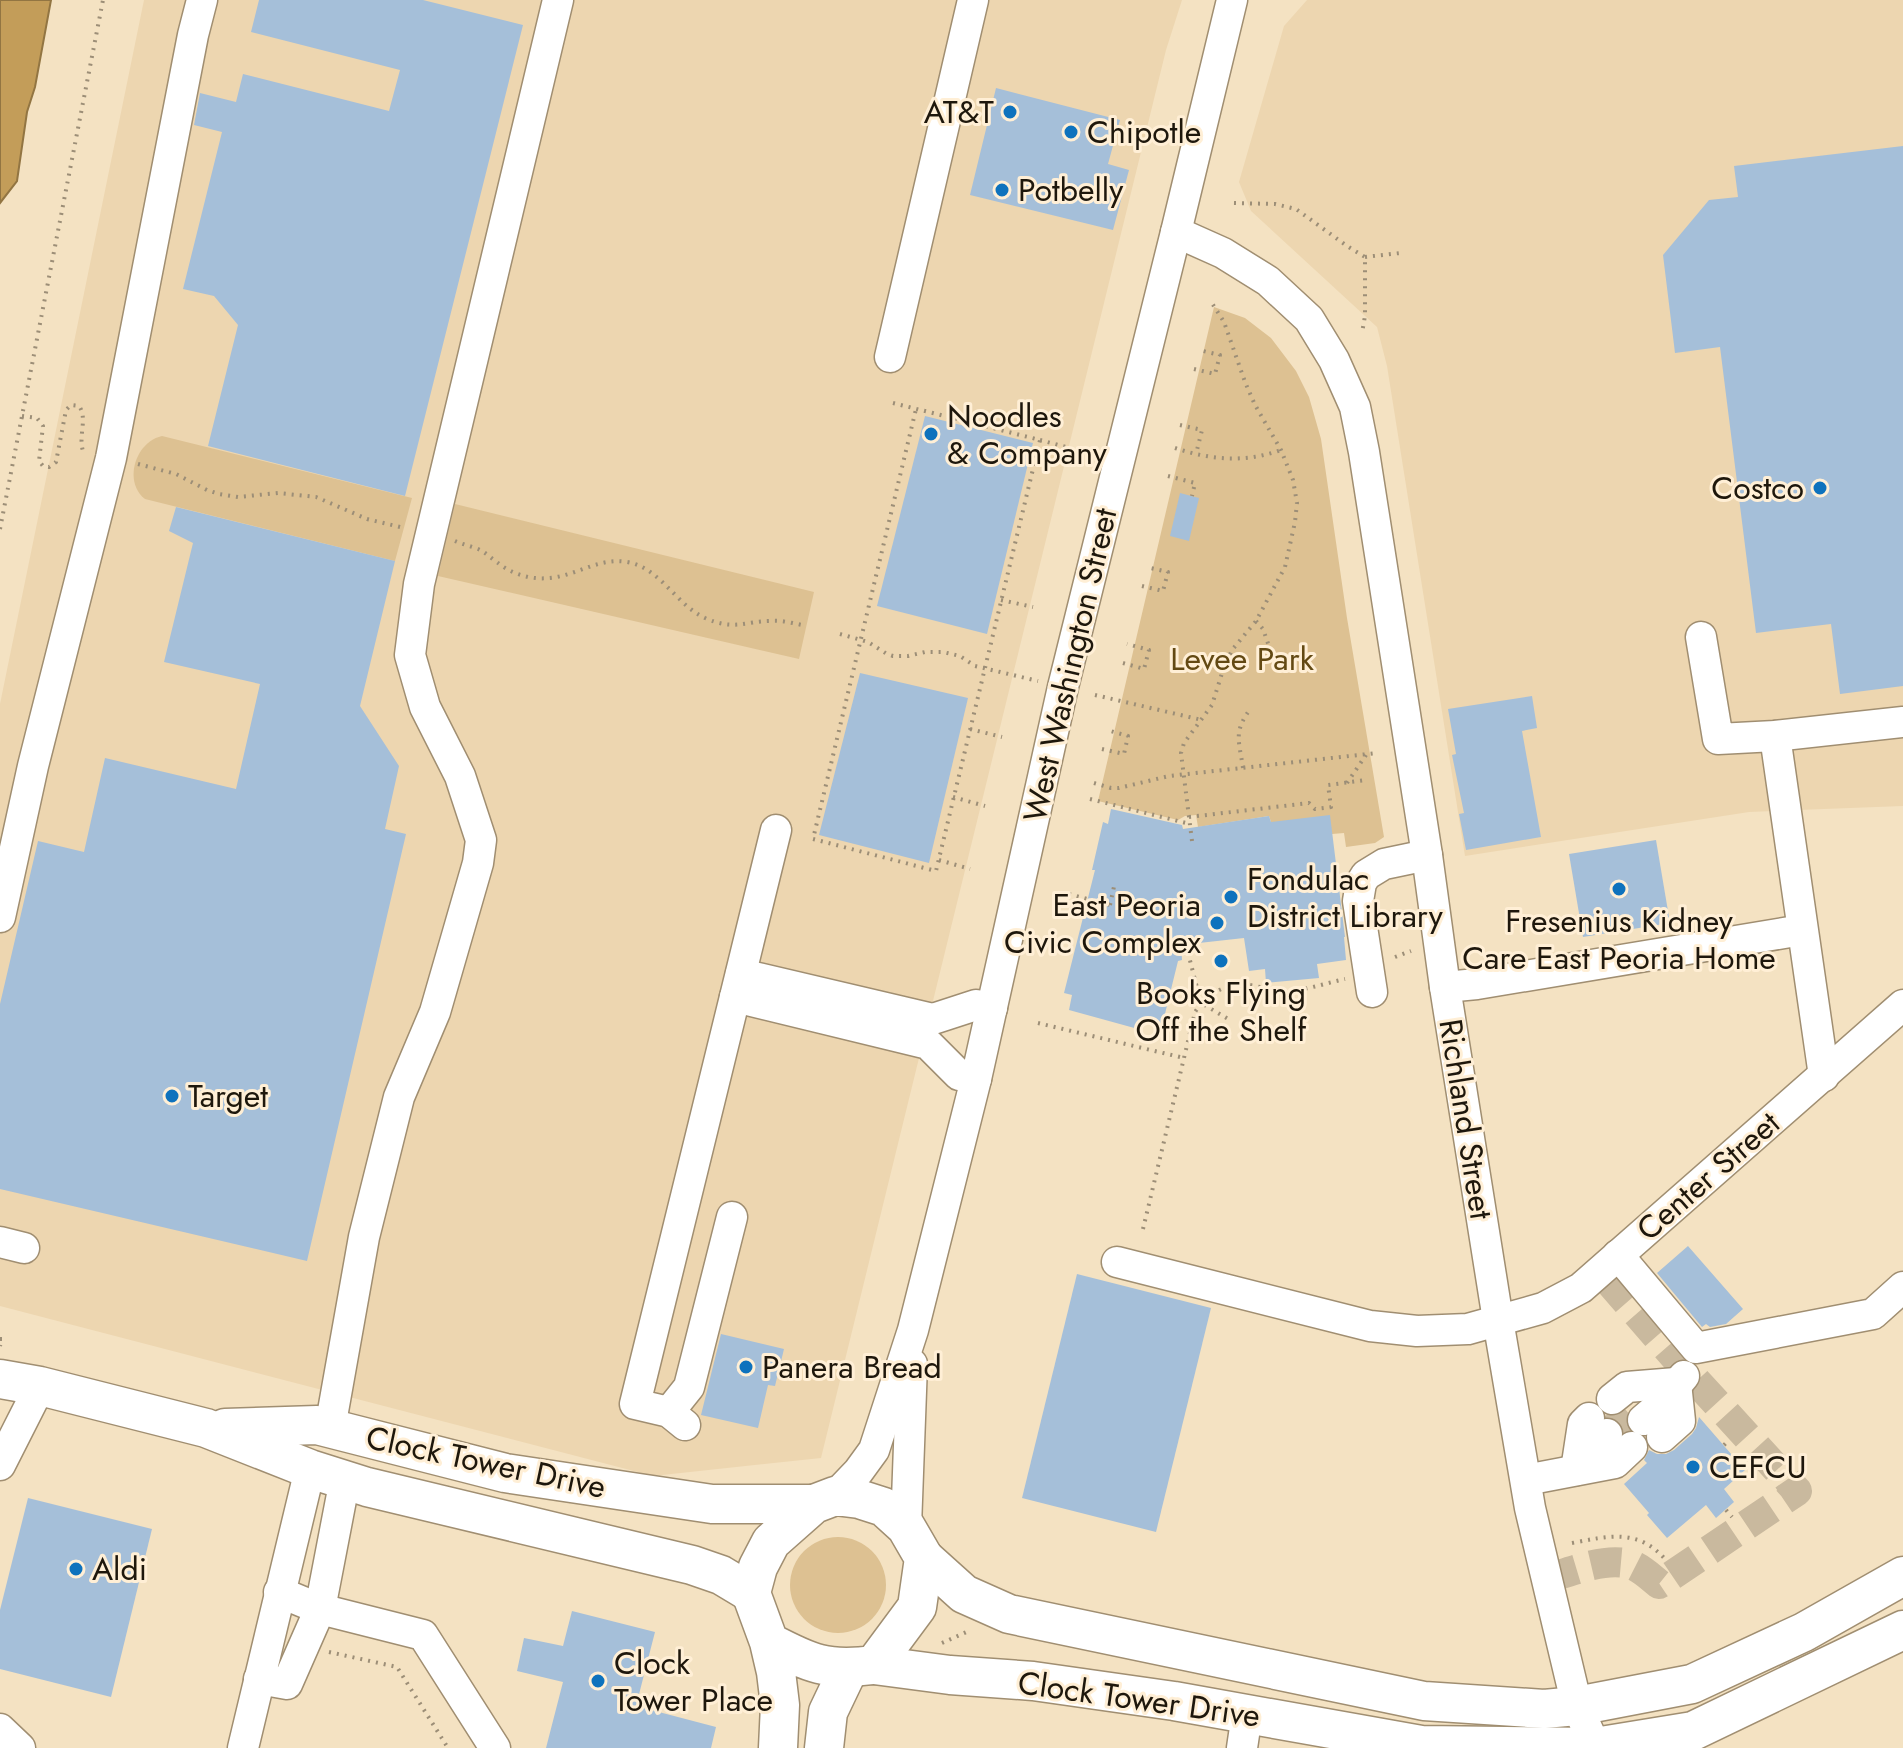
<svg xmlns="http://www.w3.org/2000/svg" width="1903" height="1748" font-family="Jost,sans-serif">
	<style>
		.built { fill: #edd6b0 }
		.green { fill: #ddc192 }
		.water { fill: #c39d59; stroke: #927542; stroke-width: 2 }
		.building { fill: #a5bfd9 }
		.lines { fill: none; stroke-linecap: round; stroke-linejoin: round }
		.minor-tunnel { stroke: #c9b99e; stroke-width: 30; stroke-dasharray: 30 15; stroke-linecap: butt }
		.minor-casing { stroke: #a08e71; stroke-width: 33 }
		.major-casing { stroke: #a08e71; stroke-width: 41 }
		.path { stroke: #9c8e77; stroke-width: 4; stroke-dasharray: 2 6; stroke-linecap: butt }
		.minor { stroke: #fff; stroke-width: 30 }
		.major { stroke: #fff; stroke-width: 38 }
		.poi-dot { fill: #0e72bd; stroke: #ffefd6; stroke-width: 3 }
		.labels { text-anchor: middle; stroke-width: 6; stroke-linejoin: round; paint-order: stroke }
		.poi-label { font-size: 32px; fill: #1e170c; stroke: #ffefd6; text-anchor: start }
		.park-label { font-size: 32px; fill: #634913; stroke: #ffefd6 }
		.street-label { font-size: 32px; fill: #1e170c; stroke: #ffefd6 }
	</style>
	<rect width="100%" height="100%" fill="#f4e2c2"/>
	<!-- built -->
	<g class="built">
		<path d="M144 0H1182L1166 50 821 1458 653 1476 0 1306V704Z"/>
		<path d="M1307 0H1903V806L1749 812 1465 856 1387 366 1377 327 1251 211 1239 182 1284 26Z"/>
	</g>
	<!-- green -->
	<g class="green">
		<path d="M1214 307 1245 318 1271 338 1296 371 1309 397 1321 439 1347 618 1384 837 1375 843 1346 847 1344 833 1332 834 1271 822 1269 816 1198 827 1196 815 1185 816 1178 820 1098 801Z"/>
		<path d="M162 436 412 498 395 561 145 499C123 482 135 442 162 436Z"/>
		<path d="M455 504 814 592 799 659 438 576Z"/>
		<circle cx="838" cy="1585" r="48"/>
	</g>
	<!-- water -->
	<path class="water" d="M0 0H51L35 87 27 112 17 181 0 203Z"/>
	<!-- building -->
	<g class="building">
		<path d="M259 0H423L523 25 405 496 208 446 238 325 214 296 183 289 222 132 194 125 200 93 236 102 243 74 389 111 400 70 251 32Z"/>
		<path d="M996 88 1120 120 1108 164 1129 170 1113 230 970 195Z"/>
		<path d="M1903 146V686L1840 694 1831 624 1756 633 1720 347 1675 353 1663 255 1709 200 1738 197 1734 166Z"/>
		<path d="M925 416 1033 443 987 634 877 606Z"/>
		<path d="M1180 493 1199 498 1189 541 1170 536Z"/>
		<path d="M176 507 395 561 360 706 399 766 385 829 406 834 307 1261 0 1189V1004L38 841 84 852 105 758 236 789 260 684 164 662 193 543 169 531Z"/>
		<path d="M860 673 968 698 929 863 819 835Z"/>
		<path d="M1532 696 1537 728 1522 731 1541 837 1466 850 1459 814 1464 813 1452 755 1456 754 1448 709Z"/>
		<path d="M1111 809 1182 825 1183 829 1269 816 1271 822 1330 815 1345 937H1344L1346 960 1317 964 1319 978 1266 983 1265 969 1249 971 1244 938 1181 945 1182 960 1178 961 1162 1026 1140 1020 1138 1029 1069 1010 1072 995 1064 993 1095 870H1092L1103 822 1108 824Z"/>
		<path d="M1656 840 1670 923 1583 937 1569 854Z"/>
		<path d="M1688 1246 1743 1309 1726 1324 1710 1327 1706 1324 1702 1327 1657 1273Z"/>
		<path d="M1077 1274 1211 1308 1156 1532 1022 1498Z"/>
		<path d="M721 1334 784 1349 775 1386 768 1385 758 1428 701 1415Z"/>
		<path d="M1699 1417 1745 1470 1724 1489 1734 1502 1716 1518 1706 1505 1667 1538 1647 1515 1649 1513 1624 1484 1647 1463 1644 1460 1649 1450 1657 1454H1666L1674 1450 1692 1434 1696 1428Z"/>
		<path d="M28 1498 152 1529 111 1697 0 1669V1610Z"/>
		<path d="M572 1611 655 1632 636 1706 716 1727 711 1748H546L563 1682 517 1671 524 1638 563 1646Z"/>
	</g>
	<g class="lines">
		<!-- minor-tunnel -->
		<g class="minor-tunnel">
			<path d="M1607 1434 1630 1415"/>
			<path d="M1548 1578C1571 1572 1600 1559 1625 1563 1638 1565 1649 1576 1659 1584L1797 1491 1688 1372 1600 1271"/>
		</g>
		<!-- minor casing -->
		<g class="minor-casing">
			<g id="minor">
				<path d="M1176 232 1223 253 1268 281 1309 319 1334 360 1355 407 1364 452 1427 855 1445 987 1498 1320 1530 1508 1577 1706 1596 1748"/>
				<path d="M890 357 973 0"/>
				<path d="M1701 637 1718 739 1775 736 1903 722"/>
				<path d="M1775 736 1824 1076"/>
				<path d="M0 917 33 766 111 458 193 35 202 0"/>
				<path d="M741 974 933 1019 976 1005 992 1008"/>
				<path d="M1445 987 1477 984 1802 930"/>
				<path d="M1372 992 1358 901 1361 883 1366 875 1384 864 1427 855"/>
				<path d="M735 997 928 1044 959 1075 976 1079"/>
				<path d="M0 1242 24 1248"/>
				<path d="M1618 1255 1696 1348 1873 1314 1903 1287"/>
				<path d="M1117 1262 1370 1326 1417 1331 1468 1329 1543 1308 1581 1288 1903 1005"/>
				<path d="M1612 1399 1627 1387 1676 1383"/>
				<path d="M669 1412 689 1387 732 1217"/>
				<path d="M1643 1420 1657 1408 1684 1376"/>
				<path d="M685 1425 669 1412 635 1404 776 830"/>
				<path d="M330 1428 364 1237 399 1097 435 1012 478 863 481 840 460 776 425 707 410 655 419 584 558 0"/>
				<path d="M1662 1437 1680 1421 1676 1383"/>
				<path d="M0 1465 40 1386"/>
				<path d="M1576 1470 1583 1424 1589 1418"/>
				<path d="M1576 1470 1607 1434"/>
				<path d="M1526 1480 1615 1463 1632 1447"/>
				<path d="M835 1496 858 1472 874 1450 913 1330 976 1079 1063 687 1176 232 1232 0"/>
				<path d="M906 1527 912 1364"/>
				<path d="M279 1592 320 1609 423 1635 495 1748"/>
				<path d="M259 1679 287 1684 320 1609 345 1479"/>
				<path d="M0 1729 20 1748"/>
				<path d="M243 1748 310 1469"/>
				<path d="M1242 1748 1247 1714"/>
			</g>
		</g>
		<!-- major casing -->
		<g class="major-casing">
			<g id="major">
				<path d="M0 1379 40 1386 206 1428 310 1469 367 1487 692 1565 721 1575 751 1593"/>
				<path d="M225 1428 317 1425 505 1473 712 1504H814"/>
				<path d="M924 1558 964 1594 1009 1614 1424 1701 1544 1709 1577 1706 1692 1684 1804 1632 1903 1576"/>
				<path d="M769 1642C811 1664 826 1671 874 1665L917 1607 924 1558 906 1527 884 1507 859 1499 835 1496 814 1504 771 1542 758 1567 751 1593 769 1642 776 1672 780 1705 778 1748"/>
				<path d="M874 1665 950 1675 1033 1681 1174 1701 1421 1745 1595 1747 1693 1731 1903 1630"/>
				<path d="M824 1748 828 1712 849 1668"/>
			</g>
		</g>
		<!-- path -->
		<g class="path">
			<path d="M1234 203 1275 204 1296 209 1347 246 1365 257V316L1362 333"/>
			<path d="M1365 257 1400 253"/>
			<path d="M1194 369 1215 374 1220 355 1199 350"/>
			<path d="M893 403 1040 440 936 871 813 839 916 409"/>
			<path d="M22 416 37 418 43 426 39 461 43 466 49 467 56 462 66 410 71 405 79 406C88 418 78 436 83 451L87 452"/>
			<path d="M1180 425 1202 430 1196 454"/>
			<path d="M1040 440 1070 448"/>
			<path d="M1175 448C1211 460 1245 463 1281 450"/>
			<path d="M138 464 176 474 207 490 219 494 238 497 278 493 316 497 367 519 404 528"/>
			<path d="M1168 476 1195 483 1192 496"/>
			<path d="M0 529 103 0"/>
			<path d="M455 541C462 544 470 546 478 549 485 552 491 558 498 563 512 574 531 580 549 578 576 576 599 557 627 562 661 568 675 604 705 618 734 631 745 621 771 621 781 620 792 623 802 625"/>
			<path d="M1142 586 1163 591 1168 572 1146 567"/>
			<path d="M1001 600 1033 607"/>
			<path d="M1256 621 1263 629 1271 652"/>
			<path d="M840 634 868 642 887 654 893 656H908L925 652H943L960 656 975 666 1038 681"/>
			<path d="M1227 661 1245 669"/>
			<path d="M1123 663 1144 669 1149 650 1127 644"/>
			<path d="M1095 695 1202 720"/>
			<path d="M970 729 1002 737"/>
			<path d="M1102 749 1124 754 1128 736 1107 730"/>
			<path d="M1243 768C1239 740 1233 732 1251 708"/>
			<path d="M1094 783 1111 788H1119L1169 776 1377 753"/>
			<path d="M1347 783 1366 755"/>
			<path d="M953 797 985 806"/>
			<path d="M1090 799 1190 824"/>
			<path d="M1189 817 1309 803 1315 809 1331 807 1328 785 1366 780"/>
			<path d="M1192 841 1181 753 1184 743 1212 705 1223 670 1232 650 1256 621 1285 567 1295 522 1297 503 1293 480 1281 450 1255 405 1245 382 1224 322 1210 300"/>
			<path d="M939 860 970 869"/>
			<path d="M1069 894 1114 906"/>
			<path d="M1110 905 1115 882"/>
			<path d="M1186 945 1201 1003 1230 1020"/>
			<path d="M1395 957 1411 951"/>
			<path d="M1038 1023 1184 1058"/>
			<path d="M1143 1229 1195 1012C1208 993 1227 982 1250 985 1263 987 1274 992 1288 991 1307 990 1326 983 1345 979"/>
			<path d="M0 1339H2L0 1346"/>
			<path d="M1724 1445 1727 1442"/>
			<path d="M1726 1510 1732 1517"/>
			<path d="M1572 1543C1609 1536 1638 1528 1666 1560"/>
			<path d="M942 1643 971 1630"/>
			<path d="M329 1652 397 1667 448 1748"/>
		</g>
		<!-- minor -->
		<use href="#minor" class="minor"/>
		<!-- major -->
		<use href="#major" class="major"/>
	</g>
	<!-- markers -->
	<g class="poi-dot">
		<circle cx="1010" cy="112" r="8"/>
		<circle cx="1071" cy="132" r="8"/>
		<circle cx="1002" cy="190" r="8"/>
		<circle cx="931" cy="434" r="8"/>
		<circle cx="1820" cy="488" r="8"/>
		<circle cx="1619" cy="889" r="8"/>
		<circle cx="1231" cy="897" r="8"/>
		<circle cx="1217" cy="923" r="8"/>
		<circle cx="1221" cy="961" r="8"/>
		<circle cx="172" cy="1096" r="8"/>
		<circle cx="746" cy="1367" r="8"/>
		<circle cx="1693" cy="1467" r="8"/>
		<circle cx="76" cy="1569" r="8"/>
		<circle cx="598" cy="1681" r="8"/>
	</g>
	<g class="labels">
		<!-- poi labels -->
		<g class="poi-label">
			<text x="994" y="123" text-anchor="end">AT&amp;T</text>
			<text x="1087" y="143">Chipotle</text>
			<text x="1018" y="201">Potbelly</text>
			<text x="947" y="427">Noodles<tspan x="947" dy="37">&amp; Company</tspan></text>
			<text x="1804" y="499" text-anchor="end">Costco</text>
			<text x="1247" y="890">Fondulac<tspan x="1247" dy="37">District Library</tspan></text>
			<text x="1201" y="916" text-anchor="end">East Peoria<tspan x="1201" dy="37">Civic Complex</tspan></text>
			<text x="1619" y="932" text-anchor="middle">Fresenius Kidney<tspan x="1619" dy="37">Care East Peoria Home</tspan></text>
			<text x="1221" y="1004" text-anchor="middle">Books Flying<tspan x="1221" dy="37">Off the Shelf</tspan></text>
			<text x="188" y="1107">Target</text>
			<text x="762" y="1378">Panera Bread</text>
			<text x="1709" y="1478">CEFCU</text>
			<text x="92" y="1580">Aldi</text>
			<text x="614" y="1674">Clock<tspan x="614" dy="37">Tower Place</tspan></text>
		</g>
		<!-- park labels -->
		<g class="park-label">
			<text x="1242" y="670">Levee Park</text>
		</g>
		<!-- street labels -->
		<g class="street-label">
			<text transform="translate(1070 665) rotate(-77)" y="11">West Washington Street</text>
			<text transform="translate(1466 1119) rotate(81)" y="11">Richland Street</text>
			<text transform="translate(1708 1176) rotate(-41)" y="11">Center Street</text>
			<text transform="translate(486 1462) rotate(12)" y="11">Clock Tower Drive</text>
			<text transform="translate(1139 1699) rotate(8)" y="11">Clock Tower Drive</text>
		</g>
	</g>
</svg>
